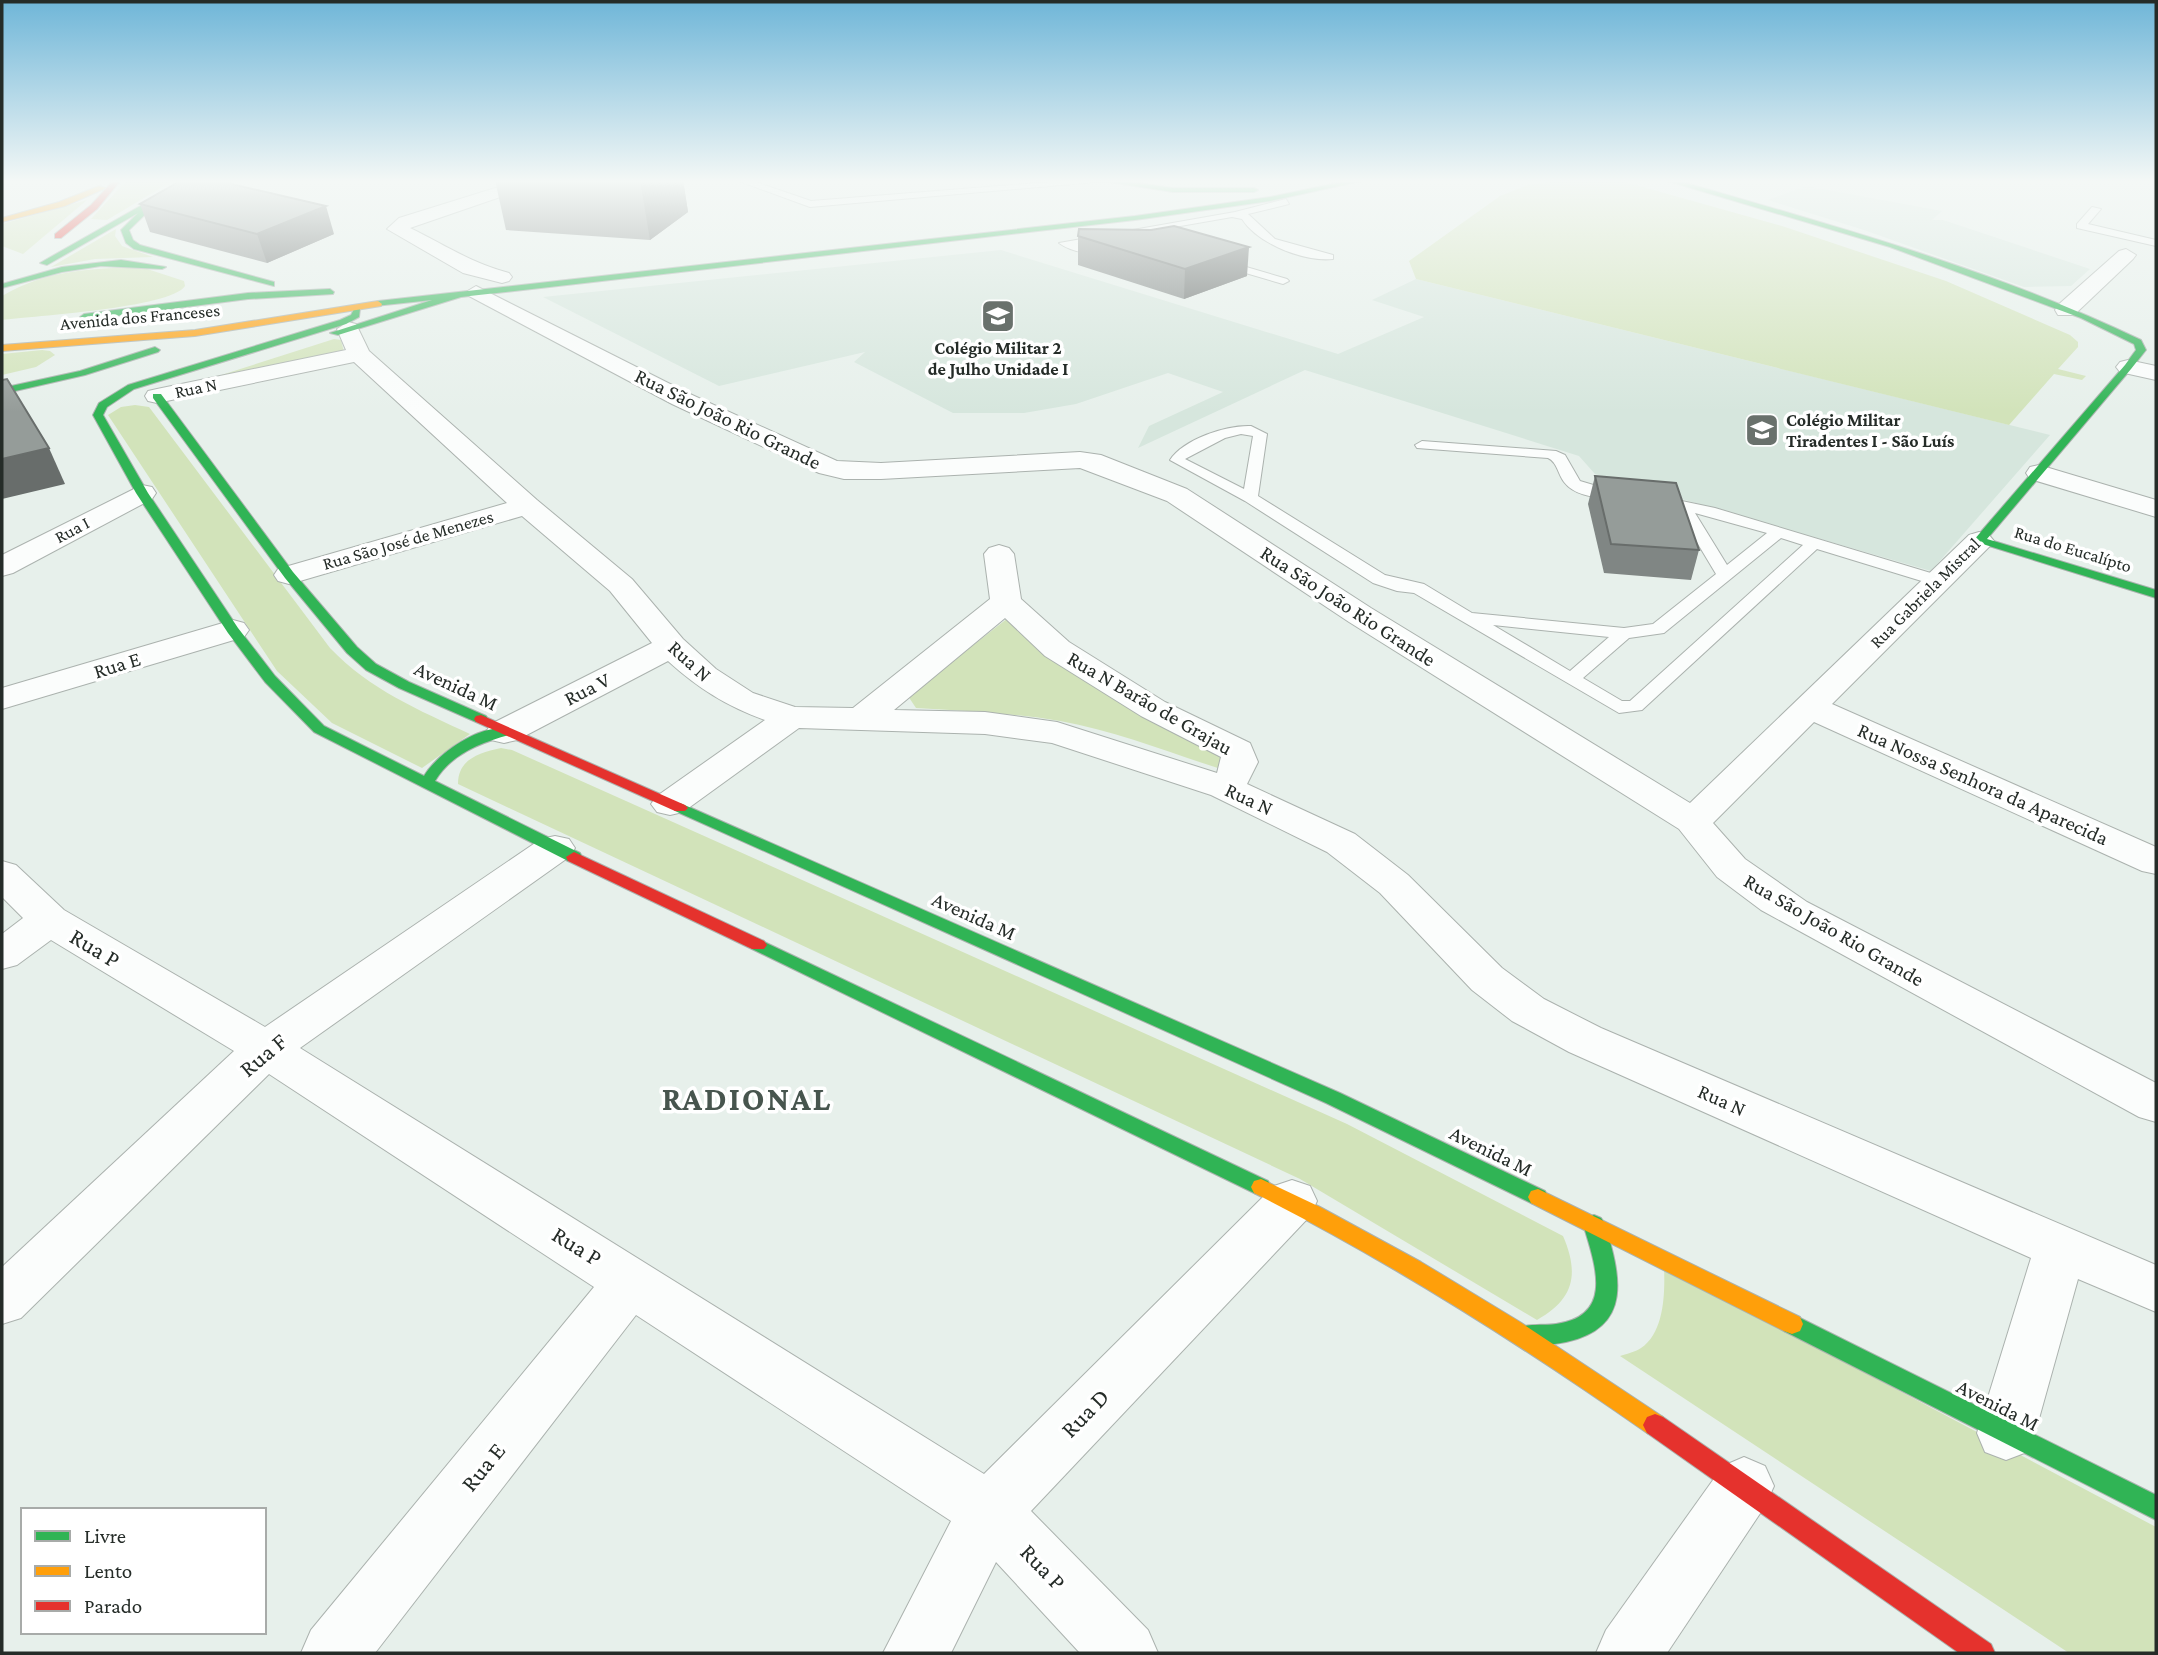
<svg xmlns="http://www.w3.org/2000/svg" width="2158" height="1655" font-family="'Crimson Pro',serif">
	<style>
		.built { fill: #d6e6dd }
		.green { fill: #d2e3ba }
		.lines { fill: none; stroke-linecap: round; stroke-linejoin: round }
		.lane-casing { stroke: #abb2ae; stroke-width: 2 }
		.street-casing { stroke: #abb2ae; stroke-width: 2 }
		.fast-casing { stroke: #abb2ae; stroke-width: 2 }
		.slow-casing { stroke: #abb2ae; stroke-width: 2 }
		.jam-casing { stroke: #abb2ae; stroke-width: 2 }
		.lane { fill: #fbfdfc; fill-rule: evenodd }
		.street { fill: #fbfdfc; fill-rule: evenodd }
		.fast { fill: #30b455; fill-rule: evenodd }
		.slow { fill: #ff9f0a; fill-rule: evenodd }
		.jam { fill: #e5322d; fill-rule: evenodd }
		.wall { fill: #808684 }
		.shaded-wall { fill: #686d6b }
		.building { fill: #959c99; stroke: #686d6b; stroke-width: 2 }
		.labels { text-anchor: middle; stroke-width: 7; stroke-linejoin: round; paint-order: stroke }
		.far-street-label { font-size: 18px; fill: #252c28; stroke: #fff }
		.far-poi-label { font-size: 18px; font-weight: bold; fill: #252c28; stroke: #fff }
		.street-label { font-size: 21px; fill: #252c28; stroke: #fff }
		.near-street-label { font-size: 24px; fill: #252c28; stroke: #fff }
		.near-district-label { font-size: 33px; font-weight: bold; letter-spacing: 2px; fill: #47554e; stroke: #fff }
	</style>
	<rect width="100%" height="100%" fill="#e7f0eb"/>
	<!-- built -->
	<g class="built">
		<path d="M1806 186 1942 211 1932 220H1943L2090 269 2071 286 2024 287 1864 230 1768 200Z"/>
		<path d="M1001 250 1338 354 1424 317 1372 300 1416 279 2050 435 1931 571 1595 474 1579 456 1305 370 1138 448 1149 426 1223 392 1168 373 1076 404 1024 413H953L854 362 865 352 719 386 543 297Z"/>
	</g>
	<!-- green -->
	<g class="green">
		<path d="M127 180H174L107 220 91 219Z"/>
		<path d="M1565 180H1618L1782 226 1946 281 2070 335 2078 342V347L2058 369 2086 376 2082 380 2054 374 2009 425 1416 279 1409 261 1500 196 1528 185Z"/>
		<path d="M87 200 23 254 2 246V224Z"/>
		<path d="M116 229 115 236 122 246 153 257 95 259 51 267Z"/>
		<path d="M141 267 184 281 185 286C171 308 33 316 2 320V296C49 269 89 269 141 267Z"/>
		<path d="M334 339 341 340 344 352 190 385Z"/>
		<path d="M42 350 50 351 55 355 36 367 2 375V354Z"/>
		<path d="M135 405 149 407 330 648C370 690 419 710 470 734L422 768 332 723 277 671 108 415 121 407Z"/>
		<path d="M1008 618 1227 751 1224 770C1170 753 1116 731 1060 721 1013 713 964 711 916 708L908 696Z"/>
		<path d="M501 748 512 750 1347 1124 1563 1236C1579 1273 1575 1299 1537 1320L1300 1179 458 784C458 759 479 753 501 748Z"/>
		<path d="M1664 1266 2156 1527V1653H2069L1620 1356C1626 1354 1635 1352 1641 1348 1665 1332 1665 1291 1664 1266Z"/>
	</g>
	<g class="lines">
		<!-- lane casing -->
		<g class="lane-casing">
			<g id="lane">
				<path d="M736 180H750L811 201 1076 180 1107 181 810 207Z"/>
				<path d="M1286 199 1289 204 1248 214 1275 239 1333 255V259C1304 262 1258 244 1242 219L1232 217 1077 244 1110 246 1111 248C1096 257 1073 253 1059 243L1235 212Z"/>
				<path d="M2092 207 2101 209 2088 224 2156 240V246L2077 228V224Z"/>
				<path d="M1219 259 1287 279 1289 281 1283 284 1215 264V260Z"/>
				<path d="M1251 426 1267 434 1258 496 1385 575 1424 584 1472 613 1624 628 1653 624 1716 574 1677 509 1653 504 1650 501 1658 496 1715 508 1944 577 1946 581 1938 586 1817 549 1642 710 1619 713 1414 593 1397 591 1373 583 1245 501 1170 460C1184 439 1226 425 1251 426ZM1241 434 1253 436 1244 489 1185 459 1225 438ZM1695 513 1767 533 1727 565ZM1781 538 1803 545 1630 701H1622L1583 678 1629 638 1664 633ZM1493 625 1609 637 1570 671Z"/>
				<path d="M1422 441 1556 451 1565 455 1580 481 1627 495 1619 500C1601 497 1576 498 1564 482 1558 474 1557 462 1548 458L1417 448 1415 445Z"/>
			</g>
		</g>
		<!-- street casing -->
		<g class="street-casing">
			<g id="street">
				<path d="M505 185 548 187 557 192 548 197 506 195 410 228C445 245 471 263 509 273L512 277 509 281 502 283 463 273 387 229 399 218Z"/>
				<path d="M2126 249 2136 255 2133 259 2074 315H2058L2055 310 2058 305 2119 251Z"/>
				<path d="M476 286 690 394 837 461 881 463 1080 452 1101 455 1187 489 1371 608 1690 803 1969 535 1979 532 1989 535 1994 541 1989 547 1832 704 2156 847V874L2142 871 1814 722 1713 823 1745 859 1807 902 2156 1083V1122L2139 1117 1761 910 1717 877 1679 829 1349 622 1167 501 1080 468 881 479H844L819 473 672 404 469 296 466 292Z"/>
				<path d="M348 322 356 324 369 351 537 500 632 579 683 639 716 669 753 693 795 707 853 708 990 599 984 554 989 548 999 545 1009 548 1014 554 1021 599 1069 642 1165 702 1250 743 1258 762 1247 784 1355 834 1408 875 1502 968 1544 999 1601 1028 2156 1265V1312L2078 1279 2035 1433 2027 1452 2006 1460 1985 1452 1977 1433 2031 1258 1569 1052 1512 1021 1472 990 1380 893 1327 852 1211 795 1052 743 985 734 799 728 683 812 670 815 657 812 651 804 657 796 765 720C726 706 698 688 668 661L517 740 504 743 491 740 486 732 491 724 652 643 610 591 522 516 300 581 289 584 278 581 274 575 278 569 507 503 354 362 157 403 148 401 145 396 148 391 157 389 346 350 337 329ZM1005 618 1045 656 1141 716 1221 757 1217 773 1057 722 985 712 894 710Z"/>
				<path d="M2128 360 2156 366V380L2120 372 2116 367 2120 362Z"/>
				<path d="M2039 465 2156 500V517L2030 479 2026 473 2030 467Z"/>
				<path d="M142 485 152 487 156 493 152 499 13 573 2 576V555Z"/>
				<path d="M233 620 244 623 249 630 244 637 2 709V688Z"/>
				<path d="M555 836 569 839 575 848 569 857 300 1048 984 1474 1274 1186 1292 1180 1310 1186 1317 1201 1310 1216 1031 1511 1148 1630 1158 1653H1080L996 1562 951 1653H883L951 1521 636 1315 375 1653H301L311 1630 594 1287 269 1074 21 1318 2 1324V1267L234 1051 51 940 17 965 2 969V934L23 918 2 897V861L16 865 64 910 265 1027 541 839Z"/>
				<path d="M1744 1457 1765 1466 1774 1486 1765 1506 1667 1653H1596L1606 1630 1723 1466Z"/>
			</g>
		</g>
		<!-- fast casing -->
		<g class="fast-casing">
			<g id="fast">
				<path d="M186 180H195L157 203 129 230 133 240 140 245 274 282V286L134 249 126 243 121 230 138 213 47 265 40 263Z"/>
				<path d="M1096 180H1118L1173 188H1254L1258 190 1254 192H1173Z"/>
				<path d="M1351 180H1366L1270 201 1135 220 461 297 338 335 330 333 432 300 375 306 374 304 378 301 1135 216 1270 197Z"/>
				<path d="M1664 180H1676C1834 226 1993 269 2141 340L2146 350 2131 369 1987 539 2156 590V598L1973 541 2125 365 2136 350 2134 344 2081 318 1890 247Z"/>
				<path d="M121 260 166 267 162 269 101 266 62 272 2 288V284L62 267Z"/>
				<path d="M330 289 334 292 333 294 248 299 84 320 80 317 84 314 248 293Z"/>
				<path d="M354 309H360L359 317 346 324 134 389 107 407 103 415 148 493 238 628 275 676 324 726 424 776C438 753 481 723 509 729L511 732 509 735C480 743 451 754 435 781L580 853 582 857 580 861H568L314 732 265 682 228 633 136 493 93 415 99 403 128 385 340 320 351 315Z"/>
				<path d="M155 347 160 350 158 352 85 375 2 394V388L80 371Z"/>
				<path d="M153 394H161L293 572 357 647 376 664 409 682 486 716 488 719 486 722H476L399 688 366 670 347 653 285 578 153 398Z"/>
				<path d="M680 803 1340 1093 1545 1191 1548 1197 1545 1203 1538 1205 1531 1203 1326 1103 675 811 672 808 675 805Z"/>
				<path d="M758 939 1268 1181 1271 1187 1268 1193 1261 1195 1254 1193 752 949 749 945 752 941Z"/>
				<path d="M1594 1215 1601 1218 1605 1224C1620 1275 1634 1327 1566 1342 1551 1345 1533 1347 1518 1342L1515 1335 1518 1328C1530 1323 1543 1326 1556 1324 1615 1316 1595 1264 1583 1224L1587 1218Z"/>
				<path d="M1792 1314 2156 1495V1520L1784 1331 1781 1324 1784 1317Z"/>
			</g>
		</g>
		<!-- slow casing -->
		<g class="slow-casing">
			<g id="slow">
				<path d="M99 186 106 188 65 206 2 222V218L59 202Z"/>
				<path d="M378 301 382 304 381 306 195 336 2 351V345L195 330Z"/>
				<path d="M1261 1179 1320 1207 1421 1262 1520 1322 1663 1417 1667 1425 1663 1433 1655 1436 1647 1433C1520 1344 1391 1262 1254 1193L1251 1187 1254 1181Z"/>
				<path d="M1538 1189 1800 1317 1803 1324 1800 1331 1792 1334 1784 1331 1531 1203 1528 1197 1531 1191Z"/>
			</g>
		</g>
		<!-- jam casing -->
		<g class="jam-casing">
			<g id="jam">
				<path d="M114 180H121L97 209 61 238H55V234L91 205Z"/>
				<path d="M481 715 685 805 688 808 685 811H675L476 722 474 719 476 716Z"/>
				<path d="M574 852 764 941 767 945 764 949H752L568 861 566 857Z"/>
				<path d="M1655 1414 1663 1417 1991 1644 1995 1653H1959L1647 1433 1643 1425 1647 1417Z"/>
			</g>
		</g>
		<!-- lane -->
		<use href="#lane" class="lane"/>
		<!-- street -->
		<use href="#street" class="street"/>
		<!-- fast -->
		<use href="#fast" class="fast"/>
		<!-- slow -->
		<use href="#slow" class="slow"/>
		<!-- jam -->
		<use href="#jam" class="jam"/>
	</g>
	<!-- wall -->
	<g class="wall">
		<path d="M495 180H683L688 212 650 240 506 230Z"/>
		<path d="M140 204 334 234 267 263 150 232Z"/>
		<path d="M1078 236 1247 276 1184 299 1078 265Z"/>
		<path d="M1595 476 1699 550 1691 580 1604 573 1588 504Z"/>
	</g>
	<!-- shaded-wall -->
	<g class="shaded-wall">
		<path d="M640 180H683L688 212 650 240Z"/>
		<path d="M326 206 334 234 267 263 257 234Z"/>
		<path d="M1249 247 1247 276 1184 299 1185 269Z"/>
		<path d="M49 448 65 484 2 499V459Z"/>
	</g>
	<!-- building -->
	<g class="building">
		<path d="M182 180H214L326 206 257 234 140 204Z"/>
		<path d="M1174 226 1249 247 1185 269 1078 236 1079 229 1151 230Z"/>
		<path d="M7 379 49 448 2 459V380Z"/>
		<path d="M1595 476 1676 483 1699 550 1611 544Z"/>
	</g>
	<!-- sky -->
	<linearGradient id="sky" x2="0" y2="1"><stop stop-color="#6fb6d8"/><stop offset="0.44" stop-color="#f4f8f6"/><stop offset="1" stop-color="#f4f8f6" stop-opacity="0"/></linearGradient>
	<rect width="2158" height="412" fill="url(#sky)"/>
	<!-- icons -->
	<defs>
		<g id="school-square" transform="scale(1.75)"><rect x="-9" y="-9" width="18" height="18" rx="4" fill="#69716c" stroke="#fff"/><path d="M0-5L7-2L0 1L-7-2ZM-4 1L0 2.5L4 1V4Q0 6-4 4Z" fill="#fff"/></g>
	</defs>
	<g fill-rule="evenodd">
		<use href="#school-square" x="998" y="316"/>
		<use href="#school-square" x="1762" y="430"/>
	</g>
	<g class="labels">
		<!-- far-street labels -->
		<g class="far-street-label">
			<text transform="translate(140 317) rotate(-5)" y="6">Avenida dos Franceses</text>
			<text transform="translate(196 388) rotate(-12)" y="6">Rua N</text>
			<text transform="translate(72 530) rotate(-28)" y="6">Rua I</text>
			<text transform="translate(408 540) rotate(-16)" y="6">Rua São José de Menezes</text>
			<text transform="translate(2073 549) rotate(17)" y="6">Rua do Eucalípto</text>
			<text transform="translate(1925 593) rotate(-45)" y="6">Rua Gabriela Mistral</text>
		</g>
		<!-- far-poi labels -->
		<g class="far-poi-label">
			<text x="998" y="354">Colégio Militar 2<tspan x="998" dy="21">de Julho Unidade I</tspan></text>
			<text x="1786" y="426" text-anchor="start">Colégio Militar<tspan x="1786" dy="21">Tiradentes I - São Luís</tspan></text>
		</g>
		<!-- street labels -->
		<g class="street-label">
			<text transform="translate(728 419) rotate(26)" y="7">Rua São João Rio Grande</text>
			<text transform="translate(1348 606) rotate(33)" y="7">Rua São João Rio Grande</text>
			<text transform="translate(690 661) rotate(42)" y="7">Rua N</text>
			<text transform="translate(117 665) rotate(-17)" y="7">Rua E</text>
			<text transform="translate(456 686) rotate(25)" y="7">Avenida M</text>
			<text transform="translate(587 689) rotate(-27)" y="7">Rua V</text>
			<text transform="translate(1150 703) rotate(30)" y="7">Rua N Barão de Grajau</text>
			<text transform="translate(1983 784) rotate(24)" y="7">Rua Nossa Senhora da Aparecida</text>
			<text transform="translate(1249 799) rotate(25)" y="7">Rua N</text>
			<text transform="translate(974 916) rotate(24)" y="7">Avenida M</text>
			<text transform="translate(1834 930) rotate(30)" y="7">Rua São João Rio Grande</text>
			<text transform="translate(1722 1100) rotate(24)" y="7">Rua N</text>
			<text transform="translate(1491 1151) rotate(26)" y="7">Avenida M</text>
			<text transform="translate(1998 1405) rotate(27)" y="7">Avenida M</text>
		</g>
		<!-- near-street labels -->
		<g class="near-street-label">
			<text transform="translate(95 948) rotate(31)" y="8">Rua P</text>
			<text transform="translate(263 1055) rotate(-40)" y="8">Rua F</text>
			<text transform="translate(577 1246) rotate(32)" y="8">Rua P</text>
			<text transform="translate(1085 1413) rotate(-46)" y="8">Rua D</text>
			<text transform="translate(483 1467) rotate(-51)" y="8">Rua E</text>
			<text transform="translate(1043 1567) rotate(46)" y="8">Rua P</text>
		</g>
		<!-- near-district labels -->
		<g class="near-district-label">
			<text x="747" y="1110">RADIONAL</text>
		</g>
	</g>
	<!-- border -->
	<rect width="2158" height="1655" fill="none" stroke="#252c28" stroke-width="7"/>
	<!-- legend -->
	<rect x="21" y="1508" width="245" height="126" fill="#ffffff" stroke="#a8aba9" stroke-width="2"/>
	<rect x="35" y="1531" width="35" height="10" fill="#30b455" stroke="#a8aba9" stroke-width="2"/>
	<text x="84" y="1543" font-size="21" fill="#252c28">Livre</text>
	<rect x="35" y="1566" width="35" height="10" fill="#ff9f0a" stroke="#a8aba9" stroke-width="2"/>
	<text x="84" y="1578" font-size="21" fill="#252c28">Lento</text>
	<rect x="35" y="1601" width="35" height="10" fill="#e5322d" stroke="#a8aba9" stroke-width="2"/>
	<text x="84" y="1613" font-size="21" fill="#252c28">Parado</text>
</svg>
